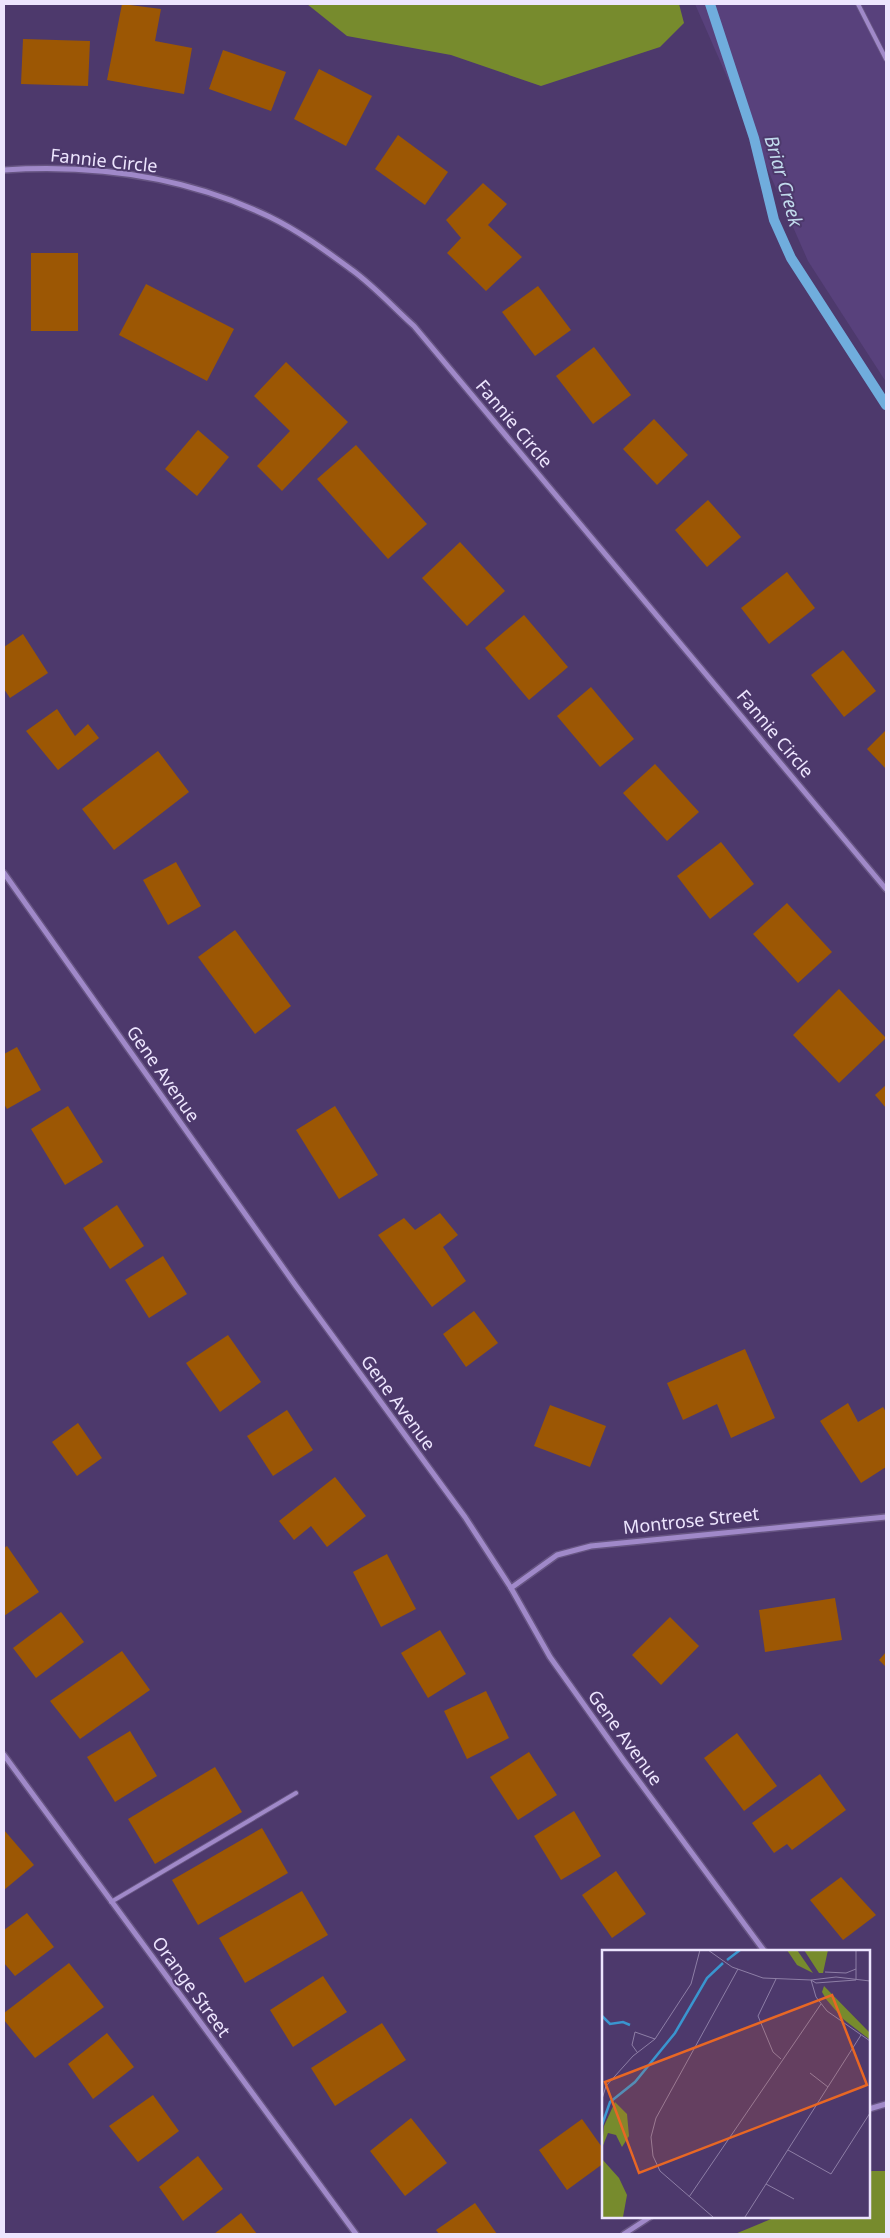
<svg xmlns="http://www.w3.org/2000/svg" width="890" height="2238" font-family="'Noto Sans',sans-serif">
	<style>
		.built { fill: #58417c }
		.forest { fill: #778b2d }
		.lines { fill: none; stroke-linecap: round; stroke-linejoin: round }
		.stream { stroke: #70addd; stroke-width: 10 }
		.building { fill: #9c5704 }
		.service-casing { stroke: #675583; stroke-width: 6 }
		.minor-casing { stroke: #675583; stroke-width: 8 }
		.service { stroke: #a089c9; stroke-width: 4 }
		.minor { stroke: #a089c9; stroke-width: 5 }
		.labels { text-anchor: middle; stroke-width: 4; stroke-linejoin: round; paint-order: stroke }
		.street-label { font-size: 18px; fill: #ede5fe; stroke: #4d396c }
		.water-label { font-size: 19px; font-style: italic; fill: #c1daec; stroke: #4d396c }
		.inset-river { fill: none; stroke: #3a95cf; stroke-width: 2.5 }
		.inset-road { fill: none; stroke: #8d7ea6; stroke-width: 1 }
		.view { fill: #e86724; fill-opacity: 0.15; stroke: #e86724; stroke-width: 2.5 }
		.inset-edge { fill: none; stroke: #ede5fe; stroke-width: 2.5 }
	</style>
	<rect width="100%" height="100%" fill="#4d396c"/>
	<!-- built -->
	<path class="built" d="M695 4H886V382L808 261Z"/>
	<!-- forest -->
	<g class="forest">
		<path d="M307 4H679L684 23 660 47 541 86 451 55 347 36Z"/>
		<path d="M872 2171H886V2234H716H735L776 2217H869V2172Z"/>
	</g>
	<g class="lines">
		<!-- stream -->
		<path class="stream" d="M710 4 754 138 774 220 791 258 886 405"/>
	</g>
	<!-- building -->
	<g class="building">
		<path d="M122 4 161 9 155 41 192 48 184 94 107 80Z"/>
		<path d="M23 39 90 41 88 86 21 84Z"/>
		<path d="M223 50 286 72 271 111 209 89Z"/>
		<path d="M319 69 372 96 346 146 294 119Z"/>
		<path d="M398 135 448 172 425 205 375 169Z"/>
		<path d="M483 183 507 204 488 225 522 257 486 291 447 253 461 238 446 220Z"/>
		<rect x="31" y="253" width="47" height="78"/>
		<path d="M146 284 234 329 207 381 119 335Z"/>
		<path d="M538 286 571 330 535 356 502 312Z"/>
		<path d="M594 347 631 395 593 424 556 376Z"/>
		<path d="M286 362 348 422 282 491 257 466 290 431 254 396Z"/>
		<path d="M654 419 688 455 657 485 623 449Z"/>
		<path d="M198 430 229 457 197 496 165 469Z"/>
		<path d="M356 445 427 524 388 559 317 479Z"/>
		<path d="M708 500 741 537 707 567 675 530Z"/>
		<path d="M460 542 505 591 467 626 422 578Z"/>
		<path d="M787 572 815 608 769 644 741 608Z"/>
		<path d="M524 615 568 667 529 700 485 648Z"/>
		<path d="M23 634 48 673 10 698 4 689V647Z"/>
		<path d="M843 650 876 691 844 717 811 675Z"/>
		<path d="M591 687 634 739 600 767 557 716Z"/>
		<path d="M57 709 75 736 88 724 99 738 58 770 26 731Z"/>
		<path d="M886 730V769L867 749Z"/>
		<path d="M158 751 189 792 114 850 82 809Z"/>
		<path d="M655 764 699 812 667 841 623 793Z"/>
		<path d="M721 842 754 884 710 919 677 876Z"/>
		<path d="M176 862 201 906 168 925 143 880Z"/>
		<path d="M787 903 832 952 798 983 753 934Z"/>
		<path d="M235 930 291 1006 255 1034 198 957Z"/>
		<path d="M839 989 886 1038 839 1083 793 1035Z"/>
		<path d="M17 1047 41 1090 7 1109 4 1104V1054Z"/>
		<path d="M886 1085V1108L875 1095Z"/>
		<path d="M68 1106 103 1162 65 1185 31 1129Z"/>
		<path d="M335 1106 378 1175 339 1199 296 1130Z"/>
		<path d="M117 1205 144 1246 110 1269 83 1228Z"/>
		<path d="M440 1213 458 1235 443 1247 466 1281 432 1307 378 1235 404 1218 415 1230Z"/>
		<path d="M163 1256 187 1294 149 1318 125 1280Z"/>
		<path d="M474 1311 498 1343 466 1367 443 1334Z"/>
		<path d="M228 1335 261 1382 220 1412 186 1363Z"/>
		<path d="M745 1349 775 1418 731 1438 717 1404 683 1420 667 1383Z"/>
		<path d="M848 1403 858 1422 883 1407 886 1412V1467L861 1483 820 1421Z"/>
		<path d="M550 1405 606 1426 590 1467 534 1446Z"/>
		<path d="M287 1410 313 1450 273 1476 247 1436Z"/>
		<path d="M78 1423 102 1458 77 1476 52 1442Z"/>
		<path d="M335 1477 366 1516 327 1547 311 1526 294 1540 279 1521Z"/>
		<path d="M7 1546 39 1592 4 1616V1548Z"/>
		<path d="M387 1554 416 1609 381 1627 353 1572Z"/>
		<path d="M835 1598 842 1640 765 1652 759 1610Z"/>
		<path d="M61 1612 84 1642 36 1678 13 1648Z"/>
		<path d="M670 1617 699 1646 661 1685 632 1655Z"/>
		<path d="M440 1630 466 1674 428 1698 401 1653Z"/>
		<path d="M122 1651 150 1690 80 1739 50 1701Z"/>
		<path d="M886 1652V1667L879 1660Z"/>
		<path d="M486 1691 509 1738 467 1759 444 1711Z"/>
		<path d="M130 1731 157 1776 115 1802 87 1757Z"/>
		<path d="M737 1733 777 1786 744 1811 704 1758Z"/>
		<path d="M529 1752 557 1795 518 1820 490 1777Z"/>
		<path d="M215 1767 242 1812 155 1864 128 1819Z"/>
		<path d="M820 1774 846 1810 792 1850 787 1844 774 1853 752 1823Z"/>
		<path d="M574 1811 601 1856 561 1880 534 1836Z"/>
		<path d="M262 1828 288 1873 198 1925 172 1880Z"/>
		<path d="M4 1830 34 1865 4 1890Z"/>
		<path d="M616 1871 646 1914 612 1938 582 1895Z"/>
		<path d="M841 1877 876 1915 843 1940 810 1900Z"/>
		<path d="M302 1891 328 1935 245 1983 219 1938Z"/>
		<path d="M27 1913 54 1947 15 1976 4 1963V1930Z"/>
		<path d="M69 1963 104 2007 35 2058 4 2020V2013Z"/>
		<path d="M323 1976 347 2012 293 2047 270 2010Z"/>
		<path d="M382 2023 406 2060 335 2106 311 2068Z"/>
		<path d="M107 2033 134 2067 93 2099 68 2064Z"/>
		<path d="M153 2095 179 2131 138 2162 109 2126Z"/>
		<path d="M411 2118 447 2163 405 2196 370 2151Z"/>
		<path d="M582 2119 604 2150V2163L567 2190 539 2150Z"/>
		<path d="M198 2156 223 2189 183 2221 159 2187Z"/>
		<path d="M475 2203 497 2234H439L436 2230Z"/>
		<path d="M241 2213 257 2234H214Z"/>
	</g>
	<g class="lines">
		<!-- service casing -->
		<g class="service-casing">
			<g id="service">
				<path d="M858 4 886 59"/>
				<path d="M111 1902 296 1793"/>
			</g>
		</g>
		<!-- minor casing -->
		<g class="minor-casing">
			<g id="minor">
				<path d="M4 170C95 164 187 177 270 217 299 231 326 251 352 270 374 286 394 308 414 326L886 889"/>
				<path d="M4 873 296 1286 465 1517 511 1588 550 1657 624 1761 765 1952"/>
				<path d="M511 1588 557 1555 591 1546 886 1517"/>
				<path d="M4 1755 356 2234"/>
				<path d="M869 2109 886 2104"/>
				<path d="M624 2234 650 2217"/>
			</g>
		</g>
		<!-- service -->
		<use href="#service" class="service"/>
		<!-- minor -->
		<use href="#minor" class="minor"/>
	</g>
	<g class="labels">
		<!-- street labels -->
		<g class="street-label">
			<text transform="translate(104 161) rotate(6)" y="6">Fannie Circle</text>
			<text transform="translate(514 424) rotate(50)" y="6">Fannie Circle</text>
			<text transform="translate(775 734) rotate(50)" y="6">Fannie Circle</text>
			<text transform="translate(163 1074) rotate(55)" y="6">Gene Avenue</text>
			<text transform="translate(398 1403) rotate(54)" y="6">Gene Avenue</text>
			<text transform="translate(691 1521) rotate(-6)" y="6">Montrose Street</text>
			<text transform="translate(625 1738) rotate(54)" y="6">Gene Avenue</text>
			<text transform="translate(191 1987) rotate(54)" y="6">Orange Street</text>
		</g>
		<!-- water labels -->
		<g class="water-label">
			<text transform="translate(784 181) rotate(74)" y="7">Briar Creek</text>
		</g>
	</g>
	<!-- overview -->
	<g transform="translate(602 1950)">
		<rect width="268" height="268" fill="#4d396c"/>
		<path d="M185 0H195L211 23 195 15ZM202 0H226L221 23H217ZM222 36 267 82V89L241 69 224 49 220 42ZM13 152 25 164 27 186 20 197 14 185 6 183 0 198 2 176ZM0 209 17 228 25 245 21 267H0Z" fill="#778b2d"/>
		<path class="inset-river" d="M125 10 138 0M0 66 8 74 21 72 28 75M0 175 8 152 33 132 73 83 105 28 121 13"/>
		<path class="inset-road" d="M106 0 130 17 161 28 209 30 214 33 254 30M223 22 244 23 254 19M174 29 156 66 171 102 179 109M209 30 214 47 225 61 268 91M209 30 234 27 268 31M254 30V0M35 102 30 95 33 82 53 89M208 123 226 137M0 149 4 136 31 106 53 89 89 34 98 0M186 200 229 224 268 163M164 234 192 249M87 247 219 54M111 267 58 221 51 206 49 187 54 168 136 19M143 267 259 85"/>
		<path class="view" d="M230 45 265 135 37 223 3 132Z"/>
		<rect width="268" height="268" class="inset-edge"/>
	</g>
	<!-- border -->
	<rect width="890" height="2238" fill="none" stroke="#ede5fe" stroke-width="10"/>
</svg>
